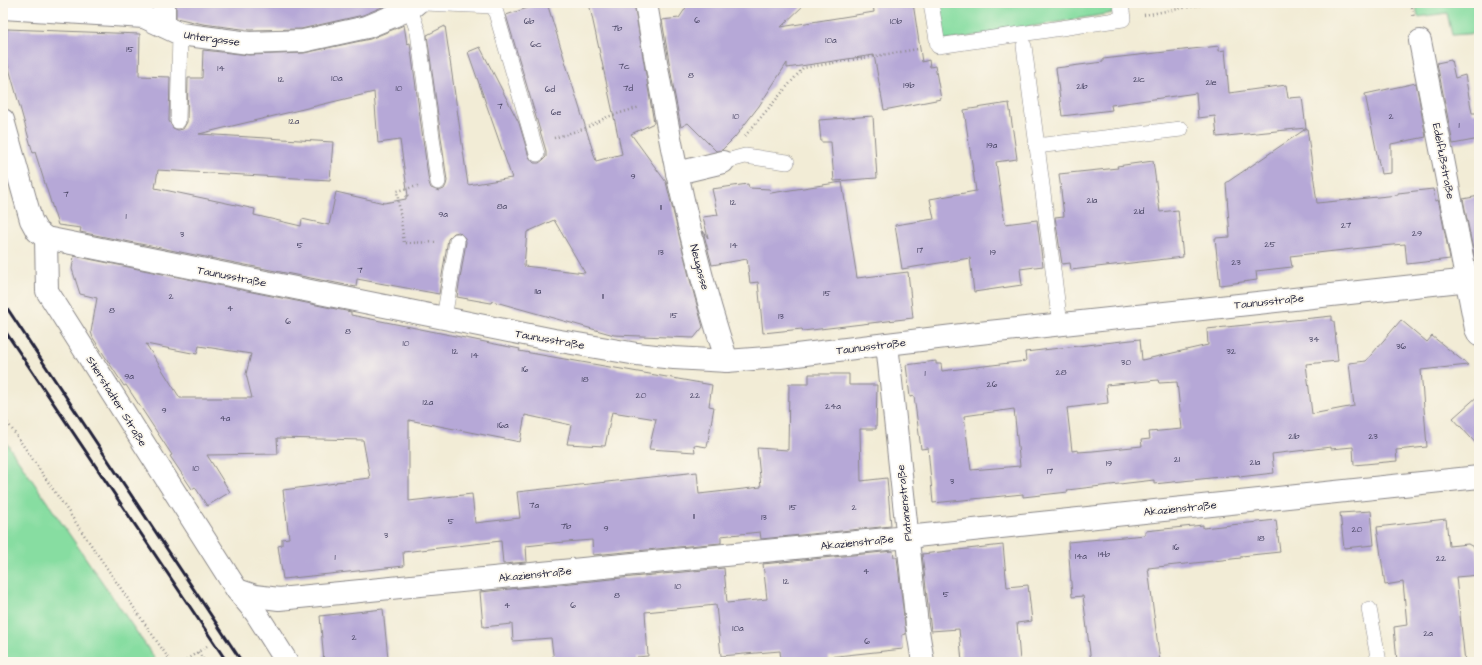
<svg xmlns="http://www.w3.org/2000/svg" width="1482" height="665" font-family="'Architects Daughter',sans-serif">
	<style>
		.green { fill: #87dda1; stroke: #54806e }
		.building { fill: #b6a8d7; fill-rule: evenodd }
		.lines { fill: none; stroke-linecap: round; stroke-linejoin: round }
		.service-casing { stroke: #8a8788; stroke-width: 16 }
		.minor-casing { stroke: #8a8788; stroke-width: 24 }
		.tertiary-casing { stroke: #8a8788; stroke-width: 24 }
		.path { stroke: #8a8788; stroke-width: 2.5; stroke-dasharray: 1 3; stroke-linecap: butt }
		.service { stroke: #fff; stroke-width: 15 }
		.minor { stroke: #fff; stroke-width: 22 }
		.tertiary { stroke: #fff; stroke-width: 22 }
		.rail { stroke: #22223b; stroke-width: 3 }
		.labels { text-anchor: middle; stroke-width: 3.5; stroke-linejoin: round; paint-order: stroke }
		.number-label { font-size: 9px; fill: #474462 }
		.street-label { font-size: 11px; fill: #22223b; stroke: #fbf7ec }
	</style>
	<rect width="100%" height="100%" fill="#fbf7ec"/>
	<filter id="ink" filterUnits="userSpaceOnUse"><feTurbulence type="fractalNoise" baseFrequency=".025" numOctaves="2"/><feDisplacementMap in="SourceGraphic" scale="8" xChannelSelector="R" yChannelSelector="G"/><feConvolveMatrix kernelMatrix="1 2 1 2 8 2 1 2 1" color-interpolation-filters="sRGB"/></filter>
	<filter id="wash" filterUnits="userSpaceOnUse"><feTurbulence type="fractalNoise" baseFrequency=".012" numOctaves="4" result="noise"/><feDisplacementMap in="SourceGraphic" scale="16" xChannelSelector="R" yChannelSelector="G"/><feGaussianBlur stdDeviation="0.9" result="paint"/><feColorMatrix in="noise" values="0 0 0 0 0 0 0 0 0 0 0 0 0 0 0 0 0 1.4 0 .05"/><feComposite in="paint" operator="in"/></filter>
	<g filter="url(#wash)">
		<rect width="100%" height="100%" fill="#f2ecd6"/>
		<!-- green -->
		<g class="green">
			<path d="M932 3H1112L1113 13 938 42Z"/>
			<path d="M1415 3H1479V33L1452 35 1447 13 1418 17Z"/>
			<path d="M3 438 147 647 157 662H3Z"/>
		</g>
		<g id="blocks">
			<!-- building -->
			<g class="building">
				<path d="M176 3H392L363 15 301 29 250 30 203 24 176 18Z"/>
				<path d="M543 3H547L596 161 622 154 589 3H634L654 123 631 134 666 182 689 276 703 327 694 338 614 335 492 301 491 303 457 297 466 242 465 238 459 232 454 233 448 239 439 294 357 279 356 287 80 232 81 228 58 225 35 152 33 153 6 58 7 29 140 34 139 76 170 77 169 121 173 128 178 130 183 129 187 122 188 78H202L203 50 249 55 304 53 370 39 404 25 407 44 410 43 429 183 431 188 439 191 444 189 446 185 447 181 427 35 445 26 468 185 512 178 468 52 480 47 519 123 529 157 534 163H539L543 160 546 157V151L506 15ZM374 92 378 143 400 140 408 196H406V199L384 203 336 192 329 225 302 219 301 226 254 215 255 209 155 188 158 170 330 180 333 142 199 134ZM554 220 585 273 524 266 527 232Z"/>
				<path d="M689 3H806L781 27 874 12 873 3H913L922 62 929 60 930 67 935 66 941 99 884 110 874 55 787 68V63L759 106 735 137 722 150 716 151 688 123 681 127 674 91 662 20 679 18Z"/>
				<path d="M1219 46V51L1225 50 1229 93 1286 85 1288 98 1302 97 1306 128 1217 137 1215 116 1198 118 1196 93 1111 105 1112 110 1062 116 1056 68 1103 62V59Z"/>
				<path d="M1451 60 1455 78 1465 75 1472 113H1479V139L1453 144 1437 63Z"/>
				<path d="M1416 83 1426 137 1391 144V173L1381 174 1365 94Z"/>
				<path d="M1009 103 1017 159 996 162 1005 224 1037 220 1043 266 1020 269 1022 285 974 292 970 258 902 269 895 225 934 219 930 199 976 191 964 110Z"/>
				<path d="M873 116 877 178 834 181 831 142H821L819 120Z"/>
				<path d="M1307 128 1317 203 1398 195V193L1433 189 1435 201 1438 200 1439 203 1450 259 1407 264 1405 244 1380 246 1290 256 1292 267 1256 271 1257 280 1220 285 1215 238 1230 237 1226 183Z"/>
				<path d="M1153 161 1160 212 1178 210 1183 257 1071 270 1070 263 1062 264 1055 217 1064 216 1059 174 1118 168 1117 166Z"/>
				<path d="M842 182 857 278 908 272 913 318 803 331 802 329 763 333 758 282 750 283 747 259 712 265 703 231 708 238 703 217 718 215 712 189 748 184 749 188 770 189 771 193Z"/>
				<path d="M1479 196V255H1474L1463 199Z"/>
				<path d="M74 256 351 312V315L520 349 519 351 712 385 709 406 714 407 707 447 694 445 695 452 649 449 656 419 612 412 605 446 567 444 571 425 525 415 520 442 409 420V501L472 494 475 523 520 518 517 492 697 472 699 494 761 487 757 448 788 450 789 384H809V374H849V385H877L876 429H860L861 481 887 478 891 526 761 539 760 532 721 536V543L593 555 592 540 553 543 526 546 527 562 503 564 501 541 403 552 404 566 283 579 278 546 282 545V539L289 538 283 490 336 483V482L370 478 363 440 277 438 278 454 207 455 230 492 207 506 195 487 192 489 170 456 172 455 126 385 124 386 93 338 91 332 97 298 80 294 72 269ZM146 344 197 354 199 346 251 354 246 374 252 398H180Z"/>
				<path d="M1332 316V321H1334L1338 361 1306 364 1312 414 1354 406 1349 363 1366 361 1401 320 1427 342 1432 336 1468 365 1421 370 1427 447 1396 450 1397 461 1354 465 1353 447 1331 449V447L1272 454 1274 473 1239 477V475L1154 484V480L1067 490 1068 492 1023 497V494L933 503 928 448 921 449 914 396 910 397 906 365 936 361V364H941L942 371 1026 361 1025 352 1140 339 1142 360 1208 345 1207 329ZM1158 380 1159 383 1177 382 1182 429 1149 432 1150 439 1141 440 1142 446 1093 451 1078 452V450L1072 451 1067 408 1108 403 1106 385ZM1014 409 1020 466 971 470 964 416Z"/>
				<path d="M1479 395V447L1453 418Z"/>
				<path d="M1371 511 1374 545 1344 548 1340 513Z"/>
				<path d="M1446 519 1449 546 1468 544 1477 549 1479 575 1456 577 1465 662H1397L1394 627 1407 625 1403 582 1385 585 1377 527Z"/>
				<path d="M1276 520 1280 552 1241 556V558L1148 568 1160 662H1091L1083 596 1072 597 1068 542 1145 535V531L1203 525V528Z"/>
				<path d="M1003 545 1007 587 1028 585 1032 621 1017 623 1020 662H962L959 629 931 631 922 554Z"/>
				<path d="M893 551 894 557H897L906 634 902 635 903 649 828 657V662H788V659L781 660 780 651 721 656 716 605 645 612 648 656 637 657 638 661 623 662H554L551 638 513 641 512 624 483 627 480 592 724 568 727 603 767 599 763 564Z"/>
				<path d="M383 609 388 658 353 662H324L320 616Z"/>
			</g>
		</g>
	</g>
	<g filter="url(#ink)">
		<use href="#blocks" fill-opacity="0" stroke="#8a8788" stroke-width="1"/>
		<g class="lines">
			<!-- service casing -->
			<g class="service-casing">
				<g id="service">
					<path d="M424 3 494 6 537 154"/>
					<path d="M931 3 938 46 1123 19 1121 3"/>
					<path d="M410 9 418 32 438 182"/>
					<path d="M1024 46 1060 324"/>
					<path d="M178 121 180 34"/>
					<path d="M1036 146 1181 129"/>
					<path d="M723 162 745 156 787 162"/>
					<path d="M444 318 457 241"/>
					<path d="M1369 609 1379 662"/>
				</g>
			</g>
			<!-- minor casing -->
			<g class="minor-casing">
				<g id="minor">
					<path d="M646 3C666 124 688 244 727 361"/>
					<path d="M3 8 144 17 180 34 249 43 303 41 367 27 410 9 417 3"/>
					<path d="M164 26V3"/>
					<path d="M1420 41 1476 329 1479 335"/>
					<path d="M677 173 723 162"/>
					<path d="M46 238 47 291 237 590 256 613 287 662"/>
					<path d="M887 344 917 625 923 662"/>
					<path d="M237 590 255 596 279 599 897 538 1479 477"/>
				</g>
			</g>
			<!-- tertiary casing -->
			<g class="tertiary-casing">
				<path id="tertiary" d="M3 120 31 220 37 231 46 238 554 340 637 354 674 358 727 361 780 357 970 334 1479 279"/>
			</g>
			<!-- path -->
			<g class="path">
				<path d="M1411 3 1414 18"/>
				<path d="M1144 15 1212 3"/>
				<path d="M745 136 803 68 918 49"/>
				<path d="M554 138 586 128 607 117 640 107"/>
				<path d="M418 186 397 191 404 243 436 242"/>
				<path d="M3 416 171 662"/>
				<path d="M198 652 205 662"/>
				<path d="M183 662 207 646"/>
			</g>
			<!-- service -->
			<use href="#service" class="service"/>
			<!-- minor -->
			<use href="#minor" class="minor"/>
			<!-- tertiary -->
			<use href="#tertiary" class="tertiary"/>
			<!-- rail -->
			<g class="rail">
				<path d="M3 302 242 662"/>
				<path d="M3 328 227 662"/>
			</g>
		</g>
	</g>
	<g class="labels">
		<!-- number labels -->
		<g class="number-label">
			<text x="697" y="23">6</text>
			<text x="529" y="24">6b</text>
			<text x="896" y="24">10b</text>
			<text x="617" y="31">7b</text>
			<text x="831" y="43">10a</text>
			<text x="536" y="47">6c</text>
			<text x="130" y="52">15</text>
			<text x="624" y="69">7c</text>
			<text x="221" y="71">14</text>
			<text x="691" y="78">8</text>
			<text x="337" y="81">10a</text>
			<text x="281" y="82">12</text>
			<text x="1139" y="82">21c</text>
			<text x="1211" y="85">21e</text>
			<text x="909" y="88">19b</text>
			<text x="1082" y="89">21b</text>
			<text x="399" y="91">10</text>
			<text x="628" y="91">7d</text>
			<text x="550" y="92">6d</text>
			<text x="500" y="109">7</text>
			<text x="556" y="115">6e</text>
			<text x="736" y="119">10</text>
			<text x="1391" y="119">2</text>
			<text x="294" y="124">12a</text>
			<text x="1459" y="128">1</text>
			<text x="992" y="148">19a</text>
			<text x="633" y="179">9</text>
			<text x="66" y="197">7</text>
			<text x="1092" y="203">21a</text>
			<text x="733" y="205">12</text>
			<text x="502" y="209">8a</text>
			<text x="661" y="210">11</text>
			<text x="1139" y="214">21d</text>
			<text x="443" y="217">9a</text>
			<text x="126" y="219">1</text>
			<text x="1346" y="228">27</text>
			<text x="1417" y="236">29</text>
			<text x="182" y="237">3</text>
			<text x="1270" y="247">25</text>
			<text x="300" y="248">5</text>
			<text x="734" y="248">14</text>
			<text x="920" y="253">17</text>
			<text x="661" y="255">13</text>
			<text x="993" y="255">19</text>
			<text x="1236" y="265">23</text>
			<text x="360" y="273">7</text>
			<text x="538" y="294">11a</text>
			<text x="827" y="296">15</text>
			<text x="171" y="299">2</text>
			<text x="603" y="299">11</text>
			<text x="230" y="311">4</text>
			<text x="112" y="313">8</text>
			<text x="674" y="318">15</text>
			<text x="781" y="319">13</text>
			<text x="288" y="324">6</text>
			<text x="348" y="334">8</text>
			<text x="1314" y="342">34</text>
			<text x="406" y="346">10</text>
			<text x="1401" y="349">36</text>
			<text x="455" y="354">12</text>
			<text x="1231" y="354">32</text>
			<text x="475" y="358">14</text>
			<text x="1126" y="365">30</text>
			<text x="525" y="372">16</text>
			<text x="1061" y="375">28</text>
			<text x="925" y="376">1</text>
			<text x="129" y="379">9a</text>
			<text x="585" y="382">18</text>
			<text x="992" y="387">26</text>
			<text x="641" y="398">20</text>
			<text x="695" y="398">22</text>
			<text x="428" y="405">12a</text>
			<text x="833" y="409">24a</text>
			<text x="164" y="413">9</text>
			<text x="225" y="421">4a</text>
			<text x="503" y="428">16a</text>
			<text x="1294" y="439">21b</text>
			<text x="1373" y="439">23</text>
			<text x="1177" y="462">21</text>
			<text x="1255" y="465">21a</text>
			<text x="1109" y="466">19</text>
			<text x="196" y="471">10</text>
			<text x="1050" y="474">17</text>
			<text x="952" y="484">3</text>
			<text x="534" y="508">7a</text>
			<text x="793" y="510">15</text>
			<text x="854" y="510">2</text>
			<text x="694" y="519">11</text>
			<text x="764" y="520">13</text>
			<text x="451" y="524">5</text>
			<text x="566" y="529">7b</text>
			<text x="606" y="531">9</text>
			<text x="1357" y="532">20</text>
			<text x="386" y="538">3</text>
			<text x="1261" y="541">18</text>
			<text x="1176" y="550">16</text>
			<text x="1104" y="557">14b</text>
			<text x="1081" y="559">14a</text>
			<text x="335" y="560">1</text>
			<text x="1441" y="561">22</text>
			<text x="866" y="574">4</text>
			<text x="786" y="584">12</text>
			<text x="678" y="589">10</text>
			<text x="946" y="597">5</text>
			<text x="617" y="598">8</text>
			<text x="507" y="608">4</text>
			<text x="573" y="608">6</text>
			<text x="738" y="631">10a</text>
			<text x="1428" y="636">2a</text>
			<text x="354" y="640">2</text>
			<text x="867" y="644">6</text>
		</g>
		<!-- street labels -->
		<g class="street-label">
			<text transform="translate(212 38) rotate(8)" y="4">Untergasse</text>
			<text transform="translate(1444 161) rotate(79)" y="4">Edelflußstraße</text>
			<text transform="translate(700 267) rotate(75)" y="4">Neugasse</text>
			<text transform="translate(232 276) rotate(11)" y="4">Taunusstraße</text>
			<text transform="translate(1269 301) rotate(-6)" y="4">Taunusstraße</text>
			<text transform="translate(550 339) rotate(10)" y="4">Taunusstraße</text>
			<text transform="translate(871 346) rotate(-7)" y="4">Taunusstraße</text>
			<text transform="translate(117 401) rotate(58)" y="4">Stierstadter Straße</text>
			<text transform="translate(904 503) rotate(-96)" y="4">Platanenstraße</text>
			<text transform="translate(1180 508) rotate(-6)" y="4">Akazienstraße</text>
			<text transform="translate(857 542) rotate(-6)" y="4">Akazienstraße</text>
			<text transform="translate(535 574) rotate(-6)" y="4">Akazienstraße</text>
		</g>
	</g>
	<!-- margin -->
	<rect width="1482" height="665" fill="none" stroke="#fbf7ec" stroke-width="16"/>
</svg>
